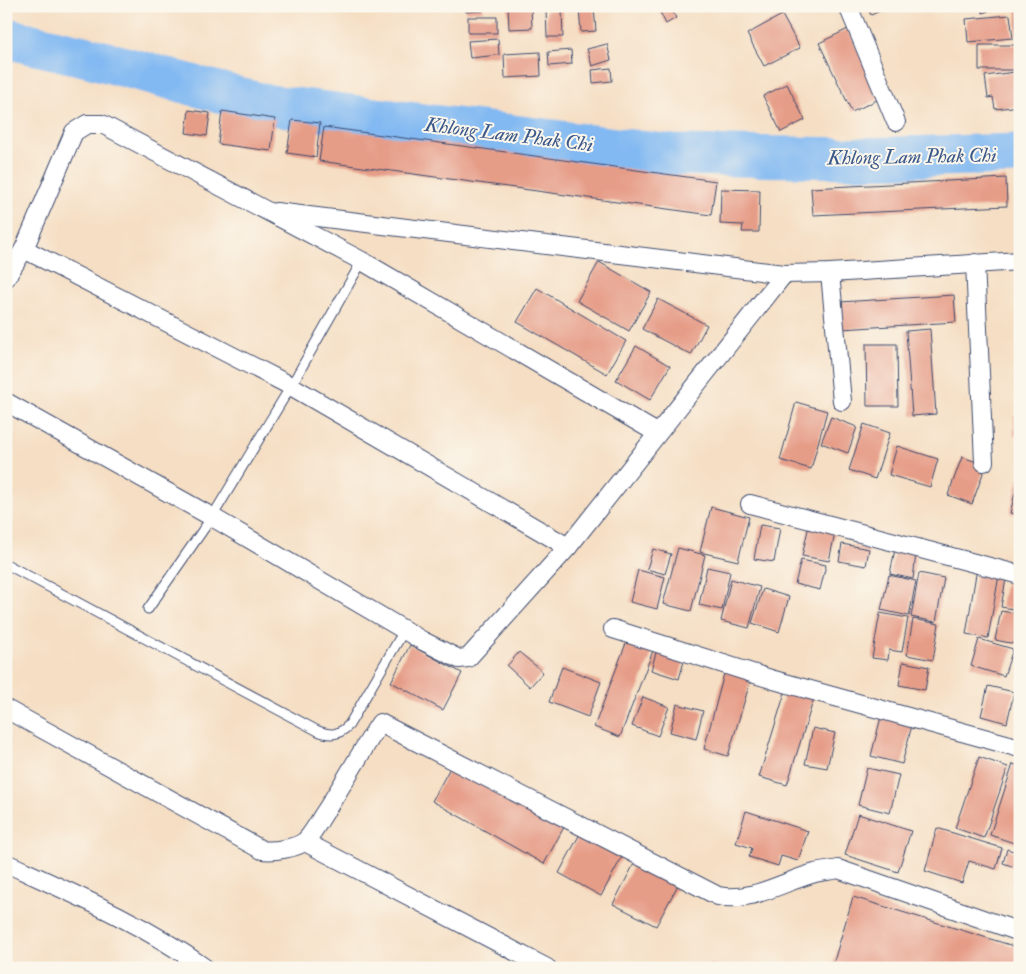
<svg xmlns="http://www.w3.org/2000/svg" width="1026" height="974" font-family="'IM FELL Double Pica',serif">
	<style>
		.lines { fill: none; stroke-linecap: round; stroke-linejoin: round }
		.river { stroke: #82b9f2; stroke-width: 41 }
		.building { fill: #e69d88 }
		.service-casing { stroke: #3c496d; stroke-width: 11 }
		.minor-casing { stroke: #3c496d; stroke-width: 20 }
		.service { stroke: #fff; stroke-width: 9 }
		.minor { stroke: #fff; stroke-width: 18 }
		.labels { text-anchor: middle; stroke-width: 4; stroke-linejoin: round; paint-order: stroke }
		.water-label { font-size: 20px; font-style: italic; fill: #3a588a; stroke: #fbf7ec }
	</style>
	<rect width="100%" height="100%" fill="#fbf7ec"/>
	<filter id="ink" filterUnits="userSpaceOnUse"><feTurbulence type="fractalNoise" baseFrequency=".02" numOctaves="2"/><feDisplacementMap in="SourceGraphic" scale="10" xChannelSelector="R" yChannelSelector="G"/><feConvolveMatrix kernelMatrix="1 2 1 2 8 2 1 2 1" color-interpolation-filters="sRGB"/></filter>
	<filter id="wash" filterUnits="userSpaceOnUse"><feTurbulence type="fractalNoise" baseFrequency=".0096" numOctaves="4" result="noise"/><feDisplacementMap in="SourceGraphic" scale="20" xChannelSelector="R" yChannelSelector="G"/><feGaussianBlur stdDeviation="1.12" result="paint"/><feColorMatrix in="noise" values="0 0 0 0 0 0 0 0 0 0 0 0 0 0 0 0 0 1.4 0 .05"/><feComposite in="paint" operator="in"/></filter>
	<g filter="url(#wash)">
		<rect width="100%" height="100%" fill="#f5dec3"/>
		<g class="lines">
			<!-- river -->
			<path class="river" d="M6 38 88 57 263 104 673 155 855 158 1020 154"/>
		</g>
		<g id="blocks">
			<!-- building -->
			<g class="building">
				<path d="M466 6H483V11L466 12Z"/>
				<path d="M508 6H531L532 28 509 29Z"/>
				<path d="M657 6H670L676 18 666 24Z"/>
				<path d="M867 6H891L871 15Z"/>
				<path d="M980 6H1000L983 13Z"/>
				<path d="M1017 6H1020V36L1016 35Z"/>
				<path d="M594 8 596 31 581 32 579 9Z"/>
				<path d="M546 10H562L563 37H547Z"/>
				<path d="M782 15 800 48 764 66 747 34Z"/>
				<path d="M1010 15 1013 38 968 42 966 19Z"/>
				<rect x="468" y="17" width="29" height="16"/>
				<path d="M848 29 881 98 852 112 819 43Z"/>
				<path d="M498 39 499 55 470 58 468 41Z"/>
				<path d="M607 44 611 60 592 66 587 49Z"/>
				<path d="M979 45H1018L1019 70H979Z"/>
				<path d="M571 50 572 64 549 66 548 52Z"/>
				<path d="M540 52 541 76 505 78 504 54Z"/>
				<path d="M611 68 612 81 593 83 592 70Z"/>
				<path d="M1015 72 1020 106 995 109 993 97 988 98 985 76Z"/>
				<path d="M787 84 805 120 781 132 763 96Z"/>
				<path d="M189 110 210 113 207 136 186 133Z"/>
				<path d="M222 111 275 119 271 151 218 144Z"/>
				<path d="M292 120 320 123 316 157 287 153Z"/>
				<path d="M324 127 716 181 711 215 319 161Z"/>
				<path d="M1006 178 1007 206 813 215 811 188Z"/>
				<path d="M721 189 760 190 759 232H742L743 225 720 224Z"/>
				<path d="M599 262 651 292 629 331 577 301Z"/>
				<path d="M537 288 626 341 607 374 517 322Z"/>
				<path d="M954 295 956 322 842 329 840 302Z"/>
				<path d="M658 299 707 325 691 355 642 329Z"/>
				<path d="M930 329 936 414 912 416 906 331Z"/>
				<path d="M866 344H897L898 406H867Z"/>
				<path d="M636 346 670 366 650 400 616 380Z"/>
				<path d="M796 402 827 411 811 469 780 460Z"/>
				<rect x="1014" y="416" width="6" height="20"/>
				<path d="M831 417 857 427 848 453 821 443Z"/>
				<path d="M864 424 890 433 875 479 849 470Z"/>
				<path d="M897 446 938 459 930 487 889 475Z"/>
				<path d="M962 457 986 465 972 504 948 495Z"/>
				<path d="M1019 478H1020V515L1010 513Z"/>
				<path d="M711 507 749 517 738 561 700 552Z"/>
				<path d="M760 525 780 528 774 562 754 559Z"/>
				<path d="M809 525 836 529 829 561 802 556Z"/>
				<path d="M842 544 869 549 866 566 839 561Z"/>
				<path d="M678 548 705 555 691 611 663 604Z"/>
				<path d="M653 549 671 554 665 574 647 569Z"/>
				<path d="M895 549 916 553 913 579 890 574Z"/>
				<path d="M801 560 826 565 820 590 795 584Z"/>
				<path d="M707 567 730 572 722 610 699 605Z"/>
				<path d="M977 568 999 575 988 638 966 634Z"/>
				<path d="M638 570 665 577 657 609 630 602Z"/>
				<path d="M919 573 944 578 936 622 911 617Z"/>
				<path d="M889 575 916 581 909 616 881 610Z"/>
				<path d="M731 579 760 587 749 628 721 621Z"/>
				<path d="M1006 579 1020 582V610L1001 607Z"/>
				<path d="M763 589 789 597 779 632 752 623Z"/>
				<path d="M1001 611 1020 614V645L995 640Z"/>
				<path d="M880 613 908 618 902 652 889 650 888 660 872 658Z"/>
				<path d="M913 619 939 624 933 660 907 655Z"/>
				<path d="M628 638 654 648 620 737 594 727Z"/>
				<path d="M979 639 1013 649 1004 676 971 666Z"/>
				<path d="M410 645 462 673 443 710 391 682Z"/>
				<path d="M658 646 686 654 679 679 651 670Z"/>
				<path d="M519 652 543 672 530 687 507 666Z"/>
				<path d="M903 662 929 667 925 690 899 685Z"/>
				<path d="M562 667 601 682 588 717 549 702Z"/>
				<path d="M725 670 751 679 728 756 704 749Z"/>
				<path d="M988 686 1014 692 1007 723 981 716Z"/>
				<path d="M786 689 814 698 787 785 759 777Z"/>
				<path d="M643 697 669 707 658 736 632 726Z"/>
				<path d="M677 704 703 711 696 739 670 732Z"/>
				<path d="M882 713 913 721 902 764 871 756Z"/>
				<path d="M813 728 835 733 827 768 805 764Z"/>
				<path d="M979 757 1008 767 984 838 955 828Z"/>
				<path d="M452 764 564 827 544 864 432 801Z"/>
				<path d="M1013 764 1020 766V845L990 835Z"/>
				<path d="M867 768 899 775 890 813 858 805Z"/>
				<path d="M746 811 808 831 798 861 781 856 778 866 749 857 752 848 736 843Z"/>
				<path d="M858 814 911 831 898 872 845 855Z"/>
				<path d="M937 828 1002 848 996 869 969 861 962 883 925 871Z"/>
				<path d="M582 830 624 853 601 896 559 873Z"/>
				<path d="M1007 849 1020 853V869L1003 863Z"/>
				<path d="M636 860 679 883 656 926 613 904Z"/>
				<path d="M853 897 1020 948V968H832Z"/>
				<path d="M709 964 727 967V968H709Z"/>
			</g>
		</g>
	</g>
	<g filter="url(#ink)">
		<use href="#blocks" fill-opacity="0" stroke="#3c496d" stroke-width="1"/>
		<g class="lines">
			<!-- service casing -->
			<g class="service-casing">
				<g id="service">
					<path d="M6 564 318 731C331 736 339 735 349 725L405 629"/>
					<path d="M148 609 212 517 291 386 362 261"/>
				</g>
			</g>
			<!-- minor casing -->
			<g class="minor-casing">
				<g id="minor">
					<path d="M848 6 896 122"/>
					<path d="M276 212 784 274 830 273 1020 261"/>
					<path d="M24 249 291 386 568 547"/>
					<path d="M975 263 984 462"/>
					<path d="M830 273 842 401"/>
					<path d="M6 278 24 249 74 132 87 124H102L362 261 657 433"/>
					<path d="M6 402 212 517 423 641 459 659 468 658 568 547 784 274"/>
					<path d="M750 504 1020 575"/>
					<path d="M613 629 774 680 1020 748"/>
					<path d="M6 709 262 850C272 852 299 848 306 840 313 833 318 823 323 815 343 785 360 753 380 723L718 896C751 903 784 881 815 873 823 871 831 871 838 869L1020 932"/>
					<path d="M305 842 547 968"/>
					<path d="M6 863C74 894 144 924 205 968"/>
				</g>
			</g>
			<!-- service -->
			<use href="#service" class="service"/>
			<!-- minor -->
			<use href="#minor" class="minor"/>
		</g>
	</g>
	<g class="labels">
		<!-- water labels -->
		<g class="water-label">
			<text transform="translate(509 134) rotate(7)" y="7">Khlong Lam Phak Chi</text>
			<text transform="translate(912 156) rotate(-1)" y="7">Khlong Lam Phak Chi</text>
		</g>
	</g>
	<!-- margin -->
	<rect width="1026" height="974" fill="none" stroke="#fbf7ec" stroke-width="25"/>
</svg>
